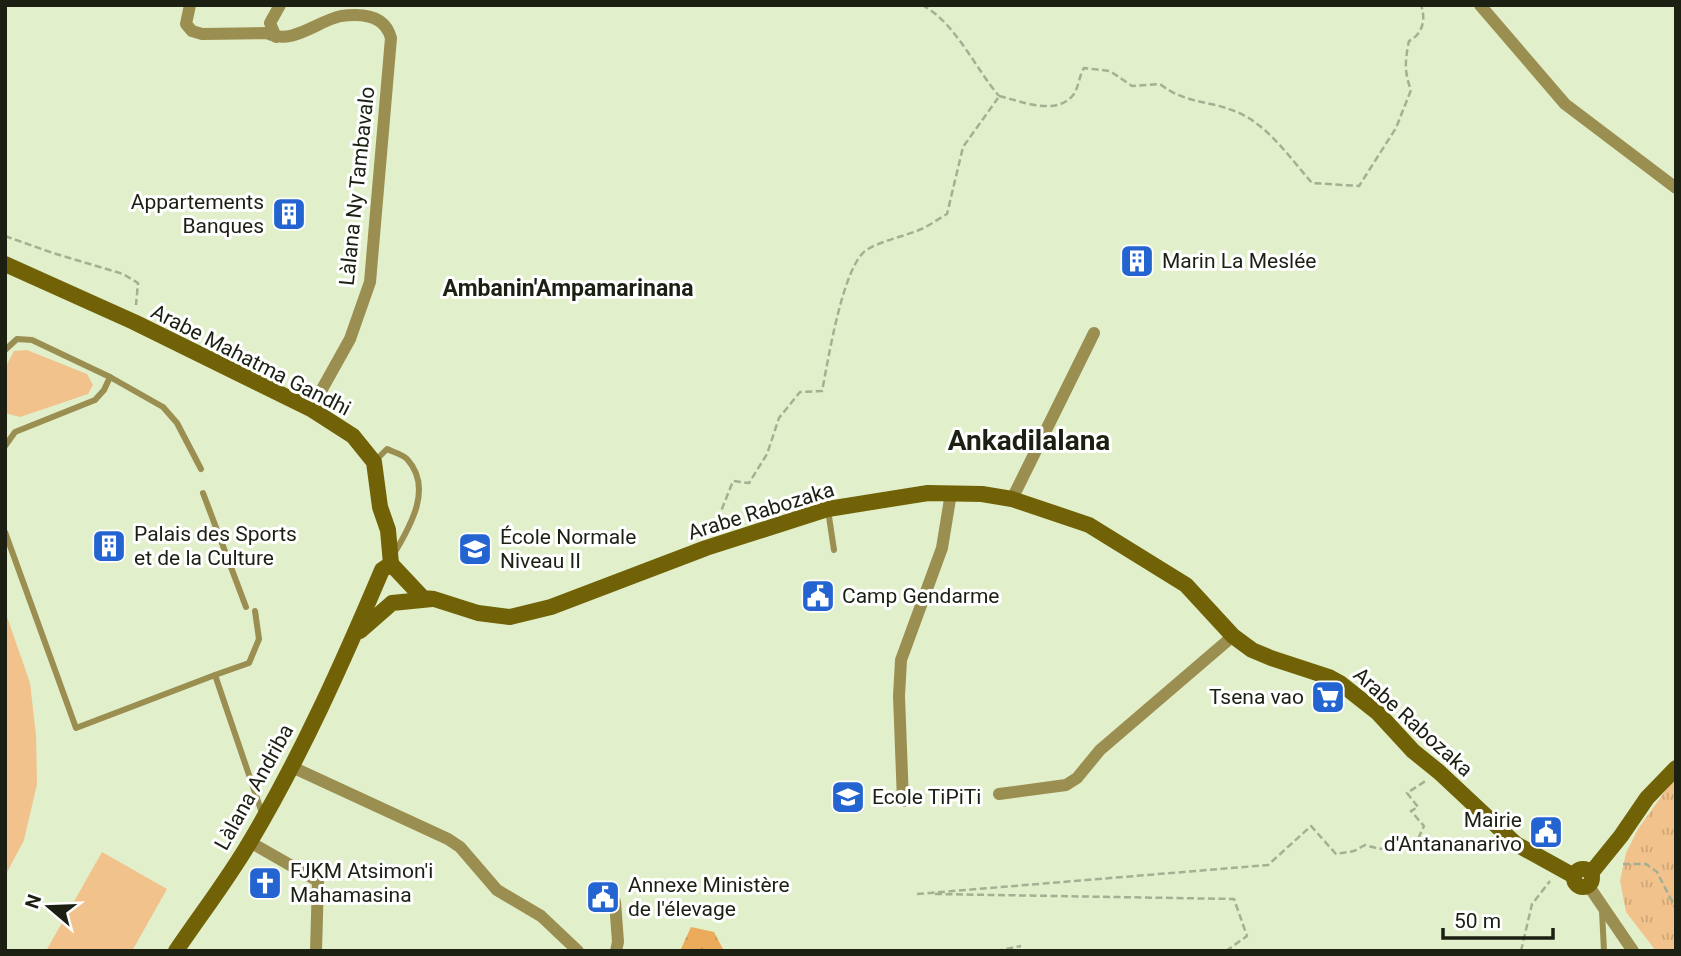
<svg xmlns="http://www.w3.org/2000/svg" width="1681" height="956" font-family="Roboto,sans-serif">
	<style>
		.grass { fill: #f1c28b }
		.forest { fill: url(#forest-firs) }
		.park { fill: url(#park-tufts) }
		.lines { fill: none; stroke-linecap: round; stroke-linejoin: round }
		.path { stroke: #a5b093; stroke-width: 2.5; stroke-dasharray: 7 3.5; stroke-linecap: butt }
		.lane { stroke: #9b8e51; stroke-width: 6 }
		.street { stroke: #9b8e51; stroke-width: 12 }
		.secondary { stroke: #716207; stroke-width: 16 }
		.labels { text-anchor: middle; stroke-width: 6; stroke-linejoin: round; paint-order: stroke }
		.street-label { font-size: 21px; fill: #1b2013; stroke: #fff }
		.poi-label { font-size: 21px; fill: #1b2013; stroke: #fff; text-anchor: start }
		.neighbourhood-label { font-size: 23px; font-weight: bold; fill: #1b2013; stroke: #fff }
		.district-label { font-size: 28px; font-weight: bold; fill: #1b2013; stroke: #fff }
	</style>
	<defs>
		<pattern id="forest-firs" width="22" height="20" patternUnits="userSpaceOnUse" patternTransform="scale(1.75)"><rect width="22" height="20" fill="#ebab5a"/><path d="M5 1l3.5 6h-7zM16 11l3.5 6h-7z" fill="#c9934d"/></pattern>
		<pattern id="park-tufts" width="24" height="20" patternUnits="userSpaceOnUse" patternTransform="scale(1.75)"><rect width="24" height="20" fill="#f1c28b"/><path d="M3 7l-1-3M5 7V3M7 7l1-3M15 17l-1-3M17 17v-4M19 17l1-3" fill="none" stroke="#cea677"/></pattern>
	</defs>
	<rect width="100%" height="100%" fill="#e1efcb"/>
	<!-- grass -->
	<g class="grass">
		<path d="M27 350 87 374 93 385 88 394 20 417 5 413V368L14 351Z"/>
		<path d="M5 611 30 683 36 735 37 784 24 840 5 876Z"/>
		<path d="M102 852 167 889 132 951H46Z"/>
	</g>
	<!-- forest -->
	<path class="forest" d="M691 927 714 932 724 951H680Z"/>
	<!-- park -->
	<path class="park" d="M1676 776V951H1656L1626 912 1620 881 1626 853 1638 829Z"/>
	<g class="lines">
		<!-- path -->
		<g class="path">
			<path d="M922 5C955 22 975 68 999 96"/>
			<path d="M999 96C1021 101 1057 117 1074 94 1079 86 1079 76 1084 68L1110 71 1132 86 1160 84C1185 104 1209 100 1237 112 1268 125 1290 158 1312 183L1359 186 1396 128 1411 90C1404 72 1405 60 1409 41 1423 34 1426 19 1421 5"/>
			<path d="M5 236 53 253 123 274 138 283 136 305"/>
			<path d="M714 529 733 481 749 483 767 454 779 418 800 392 822 391C828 362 843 262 868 249 884 240 902 237 919 230 929 226 938 219 947 214L963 147 998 98"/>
			<path d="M1623 864H1646L1657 872 1676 909"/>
			<path d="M917 894 1268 865 1311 826 1336 854 1354 851 1365 845C1384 851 1399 851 1417 841L1424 826 1411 811 1418 807 1407 793 1427 780"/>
			<path d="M935 894 1234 899 1247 936 1226 951"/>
			<path d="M996 951 1021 946"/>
			<path d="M1521 951 1532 904 1550 881"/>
		</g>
		<!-- lane -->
		<g class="lane">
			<path d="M5 350 17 339 32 340 110 377 104 390 95 400 15 432 5 446"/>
			<path d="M110 377 163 407 177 423 201 469"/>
			<path d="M376 460 387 449C393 452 402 454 407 459 433 487 411 525 395 552"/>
			<path d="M203 493 246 607"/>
			<path d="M828 510 834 550"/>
			<path d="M5 532 76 728 215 675 263 816"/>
			<path d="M215 675 249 663 259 639 255 611"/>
			<path d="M1602 911 1604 951"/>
		</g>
		<!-- street -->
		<g class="street">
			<path d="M190 5 186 24 192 31 202 34 267 33C292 46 317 21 341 16 362 13 385 15 391 38L370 282 350 339 311 409"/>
			<path d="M1480 5 1565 104 1676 188"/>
			<path d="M276 37 270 23 280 5"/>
			<path d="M1012 499 1094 333"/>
			<path d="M292 767 448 839 460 847 497 890 541 916 578 951"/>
			<path d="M999 794 1066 785 1077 778 1100 750 1233 636"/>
			<path d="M903 801 899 696 901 660 942 548 951 493"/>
			<path d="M250 842 318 881 316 951"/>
			<path d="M1588 885 1633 951"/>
			<path d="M615 902 618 942 616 951"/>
		</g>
		<!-- secondary -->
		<g class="secondary">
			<path d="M5 264 134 322 311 409 353 436 374 462 380 507 388 530 391 564"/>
			<path d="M391 564 423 598 434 599 478 613 510 617 551 607 706 548 828 509 928 493 982 494 1012 499 1089 525 1186 585 1233 636 1252 650 1271 658 1329 677 1340 683 1378 713 1413 751 1439 772 1516 844 1574 876"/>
			<path d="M360 631 392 603 432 599"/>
			<circle cx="1583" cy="878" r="9"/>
			<path d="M1591 873 1621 836 1647 798 1676 768"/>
			<path d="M176 951C201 914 229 878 251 840 302 754 343 662 382 570L391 564"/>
		</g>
	</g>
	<!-- icons -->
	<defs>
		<g id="building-square" transform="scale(1.75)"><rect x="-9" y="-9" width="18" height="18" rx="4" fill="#2364d1" stroke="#fff"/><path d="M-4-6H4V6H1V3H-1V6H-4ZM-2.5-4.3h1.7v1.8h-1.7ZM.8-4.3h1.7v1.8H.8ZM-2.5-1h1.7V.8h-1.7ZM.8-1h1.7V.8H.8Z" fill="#fff"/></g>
		<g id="school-square" transform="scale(1.75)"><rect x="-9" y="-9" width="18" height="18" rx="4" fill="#2364d1" stroke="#fff"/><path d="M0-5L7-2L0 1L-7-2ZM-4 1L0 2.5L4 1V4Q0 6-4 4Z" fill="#fff"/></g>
		<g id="civic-square" transform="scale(1.75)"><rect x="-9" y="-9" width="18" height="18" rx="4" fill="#2364d1" stroke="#fff"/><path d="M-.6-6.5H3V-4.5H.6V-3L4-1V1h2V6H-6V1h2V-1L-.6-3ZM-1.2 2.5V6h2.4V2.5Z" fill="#fff"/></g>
		<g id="supermarket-square" transform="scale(1.75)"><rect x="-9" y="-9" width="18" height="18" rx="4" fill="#2364d1" stroke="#fff"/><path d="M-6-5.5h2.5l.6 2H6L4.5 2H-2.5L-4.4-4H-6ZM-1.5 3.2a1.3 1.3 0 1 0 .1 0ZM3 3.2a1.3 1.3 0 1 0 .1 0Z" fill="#fff"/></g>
		<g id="church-square" transform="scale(1.75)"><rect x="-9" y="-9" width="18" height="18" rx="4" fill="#2364d1" stroke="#fff"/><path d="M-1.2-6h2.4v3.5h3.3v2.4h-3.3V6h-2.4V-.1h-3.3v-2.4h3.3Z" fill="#fff"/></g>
	</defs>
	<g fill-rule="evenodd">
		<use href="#building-square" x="289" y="214"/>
		<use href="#building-square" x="1137" y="261"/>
		<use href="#building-square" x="109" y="546"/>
		<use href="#school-square" x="475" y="549"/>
		<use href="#civic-square" x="818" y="596"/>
		<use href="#supermarket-square" x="1328" y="697"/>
		<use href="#school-square" x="848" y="797"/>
		<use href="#civic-square" x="1546" y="832"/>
		<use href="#church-square" x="265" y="883"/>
		<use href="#civic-square" x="603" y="897"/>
	</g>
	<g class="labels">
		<!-- street labels -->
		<g class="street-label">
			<text transform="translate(357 186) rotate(-84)" y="7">Làlana Ny Tambavalo</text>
			<text transform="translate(251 360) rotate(27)" y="7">Arabe Mahatma Gandhi</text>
			<text transform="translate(761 511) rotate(-17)" y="7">Arabe Rabozaka</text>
			<text transform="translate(1413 722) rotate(42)" y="7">Arabe Rabozaka</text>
			<text transform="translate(254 787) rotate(-61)" y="7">Làlana Andriba</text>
		</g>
		<!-- poi labels -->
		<g class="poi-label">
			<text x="264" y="209" text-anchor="end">Appartements<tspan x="264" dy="24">Banques</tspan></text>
			<text x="1162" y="268">Marin La Meslée</text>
			<text x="134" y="541">Palais des Sports<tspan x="134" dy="24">et de la Culture</tspan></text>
			<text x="500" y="544">École Normale<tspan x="500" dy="24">Niveau II</tspan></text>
			<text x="842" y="603">Camp Gendarme</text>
			<text x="1304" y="704" text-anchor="end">Tsena vao</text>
			<text x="872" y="804">Ecole TiPiTi</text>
			<text x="1522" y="827" text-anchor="end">Mairie<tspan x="1522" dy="24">d'Antananarivo</tspan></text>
			<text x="290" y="878">FJKM Atsimon'i<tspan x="290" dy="24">Mahamasina</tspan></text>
			<text x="628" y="892">Annexe Ministère<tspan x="628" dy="24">de l'élevage</tspan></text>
		</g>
		<!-- neighbourhood labels -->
		<g class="neighbourhood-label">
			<text x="568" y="296">Ambanin'Ampamarinana</text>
		</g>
		<!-- district labels -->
		<g class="district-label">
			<text x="1029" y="450">Ankadilalana</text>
		</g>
	</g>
	<!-- border -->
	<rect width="1681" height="956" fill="none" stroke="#1b2013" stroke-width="14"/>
	<!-- north arrow -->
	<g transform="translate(49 907) rotate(289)" stroke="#ffffff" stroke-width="5" paint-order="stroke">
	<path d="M0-5L12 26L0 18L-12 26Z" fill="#1b2013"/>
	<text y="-10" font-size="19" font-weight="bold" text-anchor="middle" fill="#1b2013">N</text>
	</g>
	<!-- scale -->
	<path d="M1443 928v10h110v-10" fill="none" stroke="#1b2013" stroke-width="3.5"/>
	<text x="1454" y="928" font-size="21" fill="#1b2013" stroke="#ffffff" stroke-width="5" paint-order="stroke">50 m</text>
</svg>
